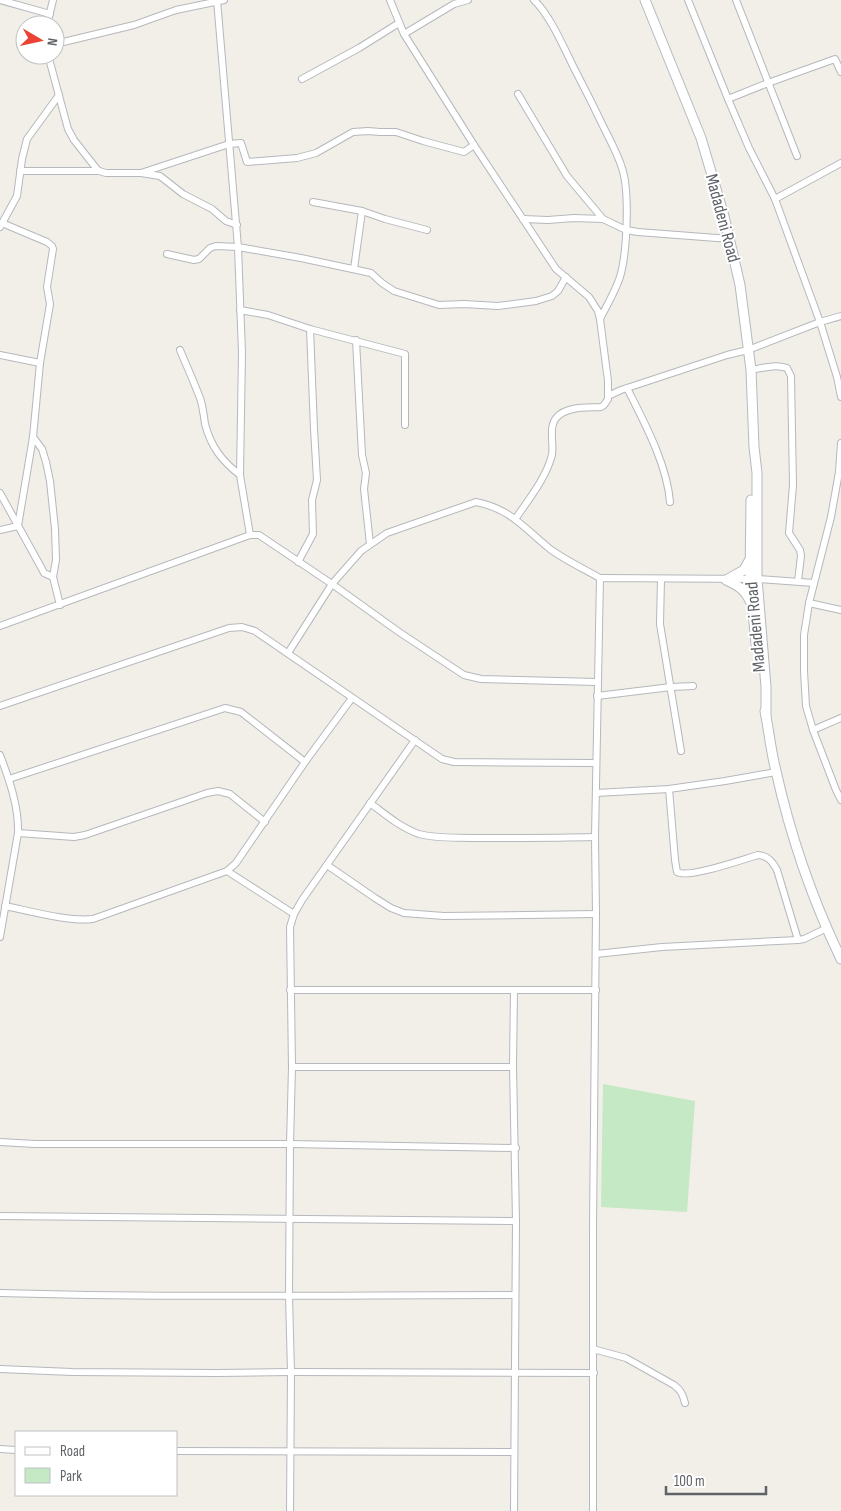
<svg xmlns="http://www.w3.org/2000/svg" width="841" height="1511" font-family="'Sofia Sans Condensed',sans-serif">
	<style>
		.green { fill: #c5e8c5 }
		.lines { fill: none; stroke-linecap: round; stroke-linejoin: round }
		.street-casing { stroke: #b5b8bc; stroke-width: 8 }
		.secondary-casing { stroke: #b6babf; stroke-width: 11 }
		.street { stroke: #fff; stroke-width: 6 }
		.secondary { stroke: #fff; stroke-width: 9 }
		.labels { text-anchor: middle; stroke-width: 4; stroke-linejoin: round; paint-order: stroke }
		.street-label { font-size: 18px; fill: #5f6368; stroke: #fff }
	</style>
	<rect width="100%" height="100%" fill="#f1efe8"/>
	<!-- green -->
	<path class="green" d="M603 1084 695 1101 687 1212 601 1207Z"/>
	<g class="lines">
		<!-- street casing -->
		<g class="street-casing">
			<g id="street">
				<path d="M0 0 50 14"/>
				<path d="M217 0 238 247 301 258 371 273 382 283 394 291 439 305 464 304 498 306 536 301 552 296 558 291 566 277"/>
				<path d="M390 0 404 34 474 145 556 269 589 297 598 311 600 319 608 381V399L604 405 601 407C587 408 567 406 557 417 548 426 554 443 552 455 546 478 529 499 516 518"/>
				<path d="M534 0C550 15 564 48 574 68 585 89 595 109 605 130 611 142 618 155 622 168 630 192 627 253 620 277 615 292 607 305 600 319"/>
				<path d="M688 0 728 99 749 148 775 199 820 322 837 377 841 397"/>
				<path d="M736 0 797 156"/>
				<path d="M47 25 53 0"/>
				<path d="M404 34 454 4 468 0"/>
				<path d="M55 44 134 25 176 10 224 0"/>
				<path d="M48 55 68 129 74 140 96 168 99 171 106 173H141L160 176 183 194 212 209 226 221 237 225"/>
				<path d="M302 79 359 48 399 23"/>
				<path d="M518 94 567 176 603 219"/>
				<path d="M728 99 768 83 835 59 841 72"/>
				<path d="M20 171H99"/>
				<path d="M141 173 229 144 241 143 247 162 297 158 316 153 353 132 368 131 380 132H396L423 141 464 152 474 145"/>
				<path d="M775 199 841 163"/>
				<path d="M313 202 362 211 385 219 427 230"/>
				<path d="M523 219 548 220 574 218 603 219 626 230 638 232 730 239"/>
				<path d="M0 227 17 196 22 159 27 139 59 95"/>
				<path d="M167 254 194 260 199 259 210 248 216 246 238 247 242 353 240 475 250 535"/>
				<path d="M354 269 362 211"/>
				<path d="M240 310 268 315 310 329 405 354V425"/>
				<path d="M356 340 362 455 366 473 364 489 370 544"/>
				<path d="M180 350C187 367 195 384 201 401 203 409 204 417 205 424 211 447 222 461 240 475"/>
				<path d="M0 355 40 363"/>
				<path d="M751 370C763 368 775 364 787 368L791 376 793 485 789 533 800 550 801 556 798 581"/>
				<path d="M627 388C644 422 667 464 670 502"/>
				<path d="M608 396 621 390 727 355 748 350 820 322 841 316"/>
				<path d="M33 437 42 449 46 462 50 481 55 529 56 560 53 577 60 605"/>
				<path d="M841 443 839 472 831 517 809 603 804 635V671L806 706 813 730 836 790 841 800"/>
				<path d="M0 493 42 569 44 573 53 577"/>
				<path d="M0 530 18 526 33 437 40 363 50 304 47 287 53 249 52 246 47 242 2 223"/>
				<path d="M298 562 313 534 312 500 317 480 314 429 310 329"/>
				<path d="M661 579 660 624 681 751"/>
				<path d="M809 603 841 610"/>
				<path d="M0 626 250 535H259L332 584 399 632 464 675 481 679 597 682"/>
				<path d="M288 653 332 584 361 551 387 533 476 502C511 509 524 528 550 549 565 560 584 569 600 578"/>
				<path d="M597 696 671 687 693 686"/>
				<path d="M0 706 229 628 242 627 255 631 442 759 454 762 596 763"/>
				<path d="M813 730 841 718"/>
				<path d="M0 755C9 779 19 807 18 833L0 937"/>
				<path d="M9 779 225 708 241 712 305 762"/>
				<path d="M669 789 675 860 677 872C688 879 744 859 758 855 768 856 772 861 777 870L798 940"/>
				<path d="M596 793 669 789 725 781 776 772"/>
				<path d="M370 803C385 814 401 828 419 834 437 839 457 837 476 838 516 838 556 838 595 837"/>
				<path d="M18 833 74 837 85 835 207 793 218 791 230 794 265 822"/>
				<path d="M327 865 375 898 391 908 404 913 444 916 596 914"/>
				<path d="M227 871 294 914"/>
				<path d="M5 906C30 911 69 922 93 919L227 871 236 863 305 762 352 698"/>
				<path d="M596 954 662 947 798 940 804 939 827 928"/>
				<path d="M290 990H596"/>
				<path d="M514 990 513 1067 516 1221 514 1511"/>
				<path d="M292 1067H513"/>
				<path d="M0 1142 35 1144H290L516 1148"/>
				<path d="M0 1216 516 1221"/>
				<path d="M0 1293C171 1298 343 1295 515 1295"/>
				<path d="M593 1349 626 1358 674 1385C681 1390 683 1395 685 1403"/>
				<path d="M0 1369 72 1372 217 1373 291 1372 594 1373"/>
				<path d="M0 1449 16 1450"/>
				<path d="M176 1451 514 1452"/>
				<path d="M290 1511 291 1372 289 1296 290 1144 292 1067 290 927 294 914 302 900 415 740"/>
				<path d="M593 1511V1228L596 914 595 837 600 578 757 579 814 583"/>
			</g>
		</g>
		<!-- secondary casing -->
		<g class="secondary-casing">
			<g id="secondary">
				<path d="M645 0 701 138 724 216 740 285 751 370 754 447 757 473V579L766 687V716"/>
				<path d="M751 500 750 579 756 644"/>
				<path d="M728 579 744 570 749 561"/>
				<path d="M726 580C737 585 745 589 750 601"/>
				<path d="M765 711C769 731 771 752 776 771 790 834 813 901 841 959"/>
			</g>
		</g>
		<!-- street -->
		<use href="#street" class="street"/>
		<!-- secondary -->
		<use href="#secondary" class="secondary"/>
	</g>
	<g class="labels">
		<!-- street labels -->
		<g class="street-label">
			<text transform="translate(723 218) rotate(75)" y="6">Madadeni Road</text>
			<text transform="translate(755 627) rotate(-95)" y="6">Madadeni Road</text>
		</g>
	</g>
	<!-- legend -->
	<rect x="15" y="1431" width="162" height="65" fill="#ffffff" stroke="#bfc1c3"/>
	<rect x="25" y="1447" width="25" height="8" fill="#ffffff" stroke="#bfc1c3"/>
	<text x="60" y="1456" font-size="15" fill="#5f6368">Road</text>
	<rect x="25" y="1468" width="25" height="15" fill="#c5e8c5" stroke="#bfc1c3"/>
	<text x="60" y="1481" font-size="15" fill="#5f6368">Park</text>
	<!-- north arrow -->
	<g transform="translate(40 40) rotate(99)"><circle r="24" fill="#ffffff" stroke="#bfc1c3"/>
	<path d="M0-4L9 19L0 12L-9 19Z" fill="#ea4335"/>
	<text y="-8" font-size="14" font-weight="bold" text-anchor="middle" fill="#5f6368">N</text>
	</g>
	<!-- scale -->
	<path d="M666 1486v8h100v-8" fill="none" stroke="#5f6368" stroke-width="2.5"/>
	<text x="674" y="1486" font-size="15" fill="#5f6368" stroke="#ffffff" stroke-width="4" paint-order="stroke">100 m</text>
</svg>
